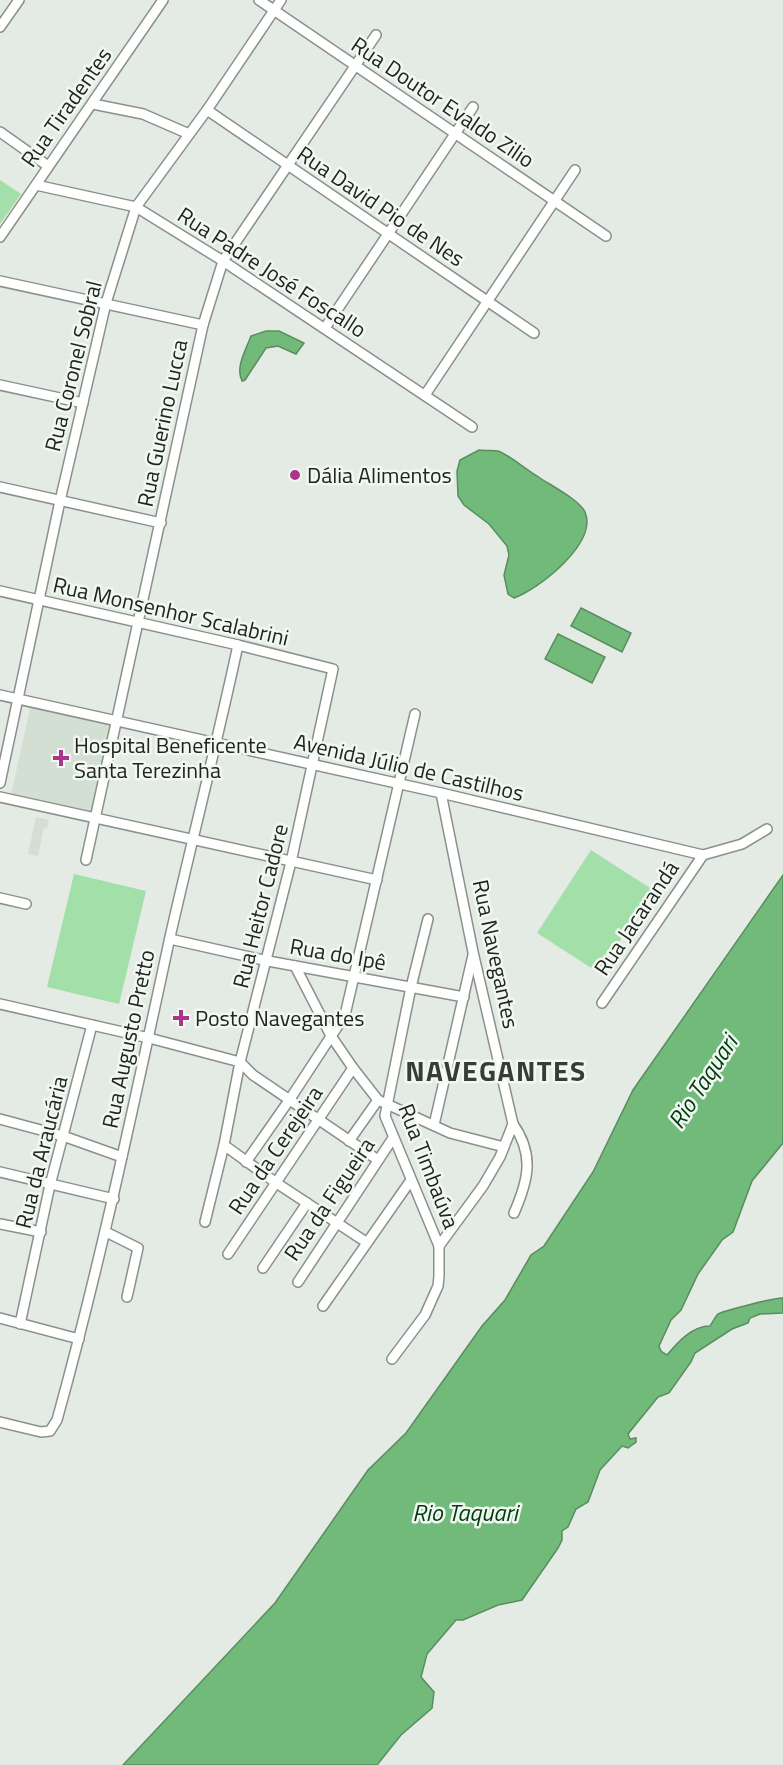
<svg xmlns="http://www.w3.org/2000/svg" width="783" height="1765" font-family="'Titillium Web',sans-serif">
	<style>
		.built { fill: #d2dfd2 }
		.green { fill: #a3dfa8 }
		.water { fill: #71ba79; stroke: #598d5f; stroke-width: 1.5 }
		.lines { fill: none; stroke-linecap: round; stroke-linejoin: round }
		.minor-casing { stroke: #8a908a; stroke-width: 12 }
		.minor { stroke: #fff; stroke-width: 9 }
		.poi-dot { fill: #ac358b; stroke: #f1f8f1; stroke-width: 2 }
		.labels { text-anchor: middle; stroke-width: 5; stroke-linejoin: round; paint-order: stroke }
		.street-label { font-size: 22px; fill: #212421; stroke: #f1f8f1 }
		.poi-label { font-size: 22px; fill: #212421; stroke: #f1f8f1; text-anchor: start }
		.water-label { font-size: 24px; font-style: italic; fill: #023b11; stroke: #f1f8f1 }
		.district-label { font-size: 28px; font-weight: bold; letter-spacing: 1.5px; fill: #363c36; stroke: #f1f8f1 }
	</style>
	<rect width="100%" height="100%" fill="#e3ebe4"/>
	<!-- built -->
	<g class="built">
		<path d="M31 704 111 721 92 813 11 795Z"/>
		<path d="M36 817 49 820 47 828 44 827 38 856 28 854Z"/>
	</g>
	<!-- green -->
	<g class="green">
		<path d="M0 180 21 194 0 224Z"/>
		<path d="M591 850 653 890 599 973 537 933Z"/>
		<path d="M74 874 146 891 119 1004 47 987Z"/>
	</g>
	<!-- water -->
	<g class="water">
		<path d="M266 331H279L304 343 296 354 278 346 266 348 245 380 242 381C235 367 246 350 251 336Z"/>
		<path d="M479 450C485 451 493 450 498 451 511 456 525 469 537 476 548 484 580 500 585 512 598 543 539 589 514 598L508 594 504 575 509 555 507 546 489 524 464 505 458 496 457 471 460 460Z"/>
		<path d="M581 608 631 633 622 652 571 626Z"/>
		<path d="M558 634 605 657 592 683 545 659Z"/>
		<path d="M783 875V1143L752 1181 733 1232 722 1240 698 1274 681 1310 671 1320 659 1346 661 1351 667 1355C678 1342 692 1326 710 1326 712 1323 715 1317 718 1314 723 1311 777 1297 783 1298V1313L760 1314 750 1318 748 1323 732 1329 695 1353 691 1362 669 1393 658 1397 628 1434 630 1439 636 1438V1442L628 1448 622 1446 600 1470 588 1502 576 1509 568 1527 562 1531V1540L558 1548 522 1600 498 1605 463 1620H456L427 1654 421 1677 434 1692 432 1708 401 1735 377 1765H123L275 1603 368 1470 406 1433 482 1326 505 1300 531 1255 544 1246 593 1172 633 1090Z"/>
	</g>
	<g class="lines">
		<!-- minor casing -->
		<g class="minor-casing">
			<g id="minor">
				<path d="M259 0 606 236"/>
				<path d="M0 27 19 0"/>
				<path d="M93 104 143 114 189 134"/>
				<path d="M207 110 534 333"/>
				<path d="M0 132 48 166"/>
				<path d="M36 185 136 207 223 261 472 427"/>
				<path d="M0 237 163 0"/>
				<path d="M0 281 203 325"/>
				<path d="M325 328 473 107"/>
				<path d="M0 385 83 403"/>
				<path d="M425 395 575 170"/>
				<path d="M0 487 161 523"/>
				<path d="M0 591 238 645 333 669 291 862 240 1062 224 1145 205 1222"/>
				<path d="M0 695 441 793 703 855 742 844 767 829"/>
				<path d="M0 783 60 501 106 303 136 207 207 110 281 0"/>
				<path d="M0 797 377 880"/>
				<path d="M86 860 203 325 223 261 376 35"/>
				<path d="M0 898 26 904"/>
				<path d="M170 939 268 961 464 997"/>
				<path d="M295 966 331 1036 353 1068 378 1100 450 1133 504 1147"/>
				<path d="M602 1003 703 855"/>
				<path d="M0 1004 149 1038 240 1062 253 1075 378 1160"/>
				<path d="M0 1119 63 1136 122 1157"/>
				<path d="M513 1124C535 1155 528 1181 514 1213"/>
				<path d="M434 1125 473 955"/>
				<path d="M349 1141 378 1100"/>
				<path d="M224 1145 275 1182 366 1242"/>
				<path d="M246 1162 290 1099 345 1015 415 714"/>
				<path d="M0 1172 114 1199"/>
				<path d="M0 1224 41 1232"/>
				<path d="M106 1232 138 1248 127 1297"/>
				<path d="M439 1246 483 1186 500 1157 513 1124 473 952 441 793"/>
				<path d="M228 1254 353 1068"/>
				<path d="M263 1268 307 1203"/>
				<path d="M298 1282 393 1138"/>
				<path d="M323 1306 411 1180"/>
				<path d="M0 1318 79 1339"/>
				<path d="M20 1324 50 1185 92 1025"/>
				<path d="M392 1359 425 1315 438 1286 439 1276V1246L385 1116 411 987 428 919"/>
				<path d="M0 1422 41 1432 50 1431 57 1420C101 1261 135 1099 170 937 192 840 217 743 238 645"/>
			</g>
		</g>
		<!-- minor -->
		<use href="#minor" class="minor"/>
	</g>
	<!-- markers -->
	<g class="poi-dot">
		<circle cx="295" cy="475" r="6"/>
		<path d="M58 749h6v6h6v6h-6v6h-6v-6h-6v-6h6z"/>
		<path d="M178 1009h6v6h6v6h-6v6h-6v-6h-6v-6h6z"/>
	</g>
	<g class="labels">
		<!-- street labels -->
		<g class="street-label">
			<text transform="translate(443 102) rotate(34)" y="8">Rua Doutor Evaldo Zilio</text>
			<text transform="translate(66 107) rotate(-55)" y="8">Rua Tiradentes</text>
			<text transform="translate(381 206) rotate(34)" y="8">Rua David Pio de Nes</text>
			<text transform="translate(272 272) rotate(33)" y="8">Rua Padre José Foscallo</text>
			<text transform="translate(73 366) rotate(-76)" y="8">Rua Coronel Sobral</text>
			<text transform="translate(162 423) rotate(-78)" y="8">Rua Guerino Lucca</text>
			<text transform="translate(171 611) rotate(13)" y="8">Rua Monsenhor Scalabrini</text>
			<text transform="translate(409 767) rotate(13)" y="8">Avenida Júlio de Castilhos</text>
			<text transform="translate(260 906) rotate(-76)" y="8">Rua Heitor Cadore</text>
			<text transform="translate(636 918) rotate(-56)" y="8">Rua Jacarandá</text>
			<text transform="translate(338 954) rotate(10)" y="8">Rua do Ipê</text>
			<text transform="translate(496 954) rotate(78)" y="8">Rua Navegantes</text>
			<text transform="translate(128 1039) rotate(-78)" y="8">Rua Augusto Pretto</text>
			<text transform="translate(275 1150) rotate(-56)" y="8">Rua da Cerejeira</text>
			<text transform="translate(41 1152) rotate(-76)" y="8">Rua da Araucária</text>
			<text transform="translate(429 1166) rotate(69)" y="8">Rua Timbaúva</text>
			<text transform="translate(329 1199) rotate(-56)" y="8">Rua da Figueira</text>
		</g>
		<!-- poi labels -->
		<g class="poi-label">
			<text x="307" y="483">Dália Alimentos</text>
			<text x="74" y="753">Hospital Beneficente<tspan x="74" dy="25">Santa Terezinha</tspan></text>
			<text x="195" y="1026">Posto Navegantes</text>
		</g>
		<!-- water labels -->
		<g class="water-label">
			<text transform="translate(703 1082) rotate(-57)" y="8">Rio Taquari</text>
			<text x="465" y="1521">Rio Taquari</text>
		</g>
		<!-- district labels -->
		<g class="district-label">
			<text x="496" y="1081">NAVEGANTES</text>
		</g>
	</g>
</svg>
